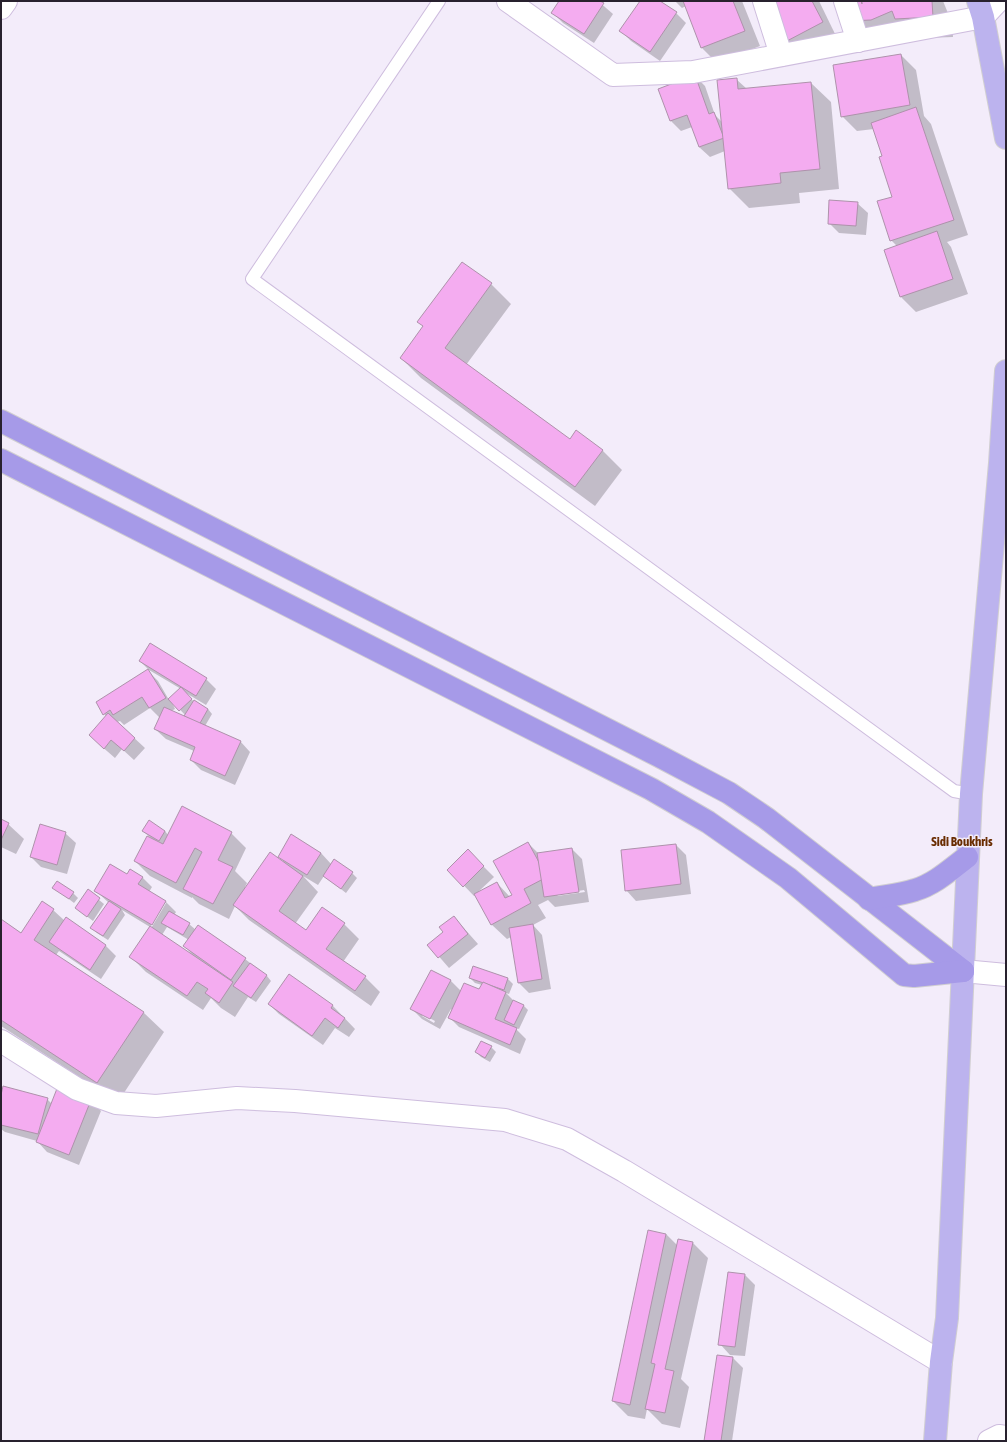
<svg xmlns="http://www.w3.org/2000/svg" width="1007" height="1442" font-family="'Asap Condensed',sans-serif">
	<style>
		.shadow { fill: #0003; fill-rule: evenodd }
		.building { fill: #f4acf0; stroke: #ae92ab }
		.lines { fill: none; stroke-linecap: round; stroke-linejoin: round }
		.service-casing { stroke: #cebdde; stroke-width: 14 }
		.minor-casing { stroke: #cebdde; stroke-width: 24 }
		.primary-casing { stroke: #d0ced1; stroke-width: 24 }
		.trunk-casing { stroke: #d0ced1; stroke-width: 24 }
		.service { stroke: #fff; stroke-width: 12 }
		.minor { stroke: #fff; stroke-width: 22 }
		.primary { stroke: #bcb3ee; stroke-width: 22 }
		.trunk { stroke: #a69ae8; stroke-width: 22 }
		.labels { text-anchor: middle; stroke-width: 3; stroke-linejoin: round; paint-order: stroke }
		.neighbourhood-label { font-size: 13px; font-weight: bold; fill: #692c00; stroke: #f3ecfa }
	</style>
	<rect width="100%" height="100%" fill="#f3ecfa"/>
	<!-- shadow -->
	<g class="shadow">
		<path d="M560 1H598L613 14 594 43 563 23 553 13Z"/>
		<path d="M641 1H659L676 13 686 23 660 61 631 41 621 31Z"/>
		<path d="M675 1H742L760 46 717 63 702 48 686 6 682 8Z"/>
		<path d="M766 1H819L837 38 801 56 786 41Z"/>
		<path d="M841 1H943L952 23 953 37 869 40Z"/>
		<path d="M901 55 916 70 924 116 931 124 968 235 947 242 951 247 968 294 916 312 901 297 885 250 897 246 891 240 894 197 883 157 874 129 857 131 842 116Z"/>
		<path d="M695 76 705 86 715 115 722 122 736 79 747 89 811 83 831 102 839 189 799 193 800 203 749 208 729 188 725 151 710 157 699 147 692 127 681 131 671 121 659 89Z"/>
		<path d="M857 203 868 213 866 235 839 233 829 223Z"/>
		<path d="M491 284 511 304 466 365 570 441 602 450 622 470 595 506 421 378 401 358 424 327 419 322Z"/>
		<path d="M140 661 206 679 216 689 206 705 186 693 194 702 208 709 212 714 205 726 240 741 250 752 235 785 201 770 191 760 194 751 166 739 155 729 160 718 150 708 124 725 120 721 117 722 145 748 134 760 122 749 115 758 100 745 107 717 104 714 148 671 158 681 169 700 181 689 149 670ZM171 700 186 716 184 717 171 711 175 709Z"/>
		<path d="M1 820 8 824 24 839 16 854 1 847Z"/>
		<path d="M143 831H165L168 835 231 833 246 848 235 871 247 883 245 887 246 888 283 862V861L279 857 292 836 321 853 332 865 352 873 357 878 346 893 324 876 318 885 303 876 318 892 295 924 306 932 344 924 359 939 343 962 365 977 380 992 371 1006 249 920 235 906 229 919 199 904 192 897V898L150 876 135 861 152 839Z"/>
		<path d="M65 833 76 843 67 874 41 867 31 857Z"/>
		<path d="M528 843 539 854 572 849 582 859 589 902 555 907 548 900 538 905 546 918 533 925 542 935 551 989 529 993 519 983 511 937 507 939 491 924 476 895 474 896 449 870 478 861 494 877 477 893 497 883 510 897 513 895ZM584 890 585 892 557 896 559 894Z"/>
		<path d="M676 845 686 855 691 894 636 901 626 890Z"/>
		<path d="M127 875 142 877 152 887 149 892 166 902 176 912 174 915 189 924 196 930 245 959 267 976 271 981 256 1002 248 997 235 1017 221 1008 211 998 203 1010 146 972 131 957 150 930 166 903H164L150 927 122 910 125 915 108 940 97 933 92 928 109 903 96 891ZM167 927 189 940 185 946 194 957 162 935Z"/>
		<path d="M53 887 73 893 78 898 74 903Z"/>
		<path d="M88 891 104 904 93 921 76 908Z"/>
		<path d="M53 910 65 921 66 919 106 946 116 956 101 979 59 951 56 955 144 1013 164 1032 118 1102 1 1026V920L22 934Z"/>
		<path d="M454 917 478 944 449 968 429 945 445 932Z"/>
		<path d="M473 968 508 979 513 984 509 994 506 993 514 1001 524 1006 528 1010 519 1029 514 1027 526 1039 520 1054 459 1027 449 1017 452 1010 451 1009 440 1029 422 1019 412 1009 432 971 451 981 461 991H480L482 985 475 983 470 978ZM422 1014 435 1021 434 1023 422 1016Z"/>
		<path d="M289 975 333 1006 355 1029 349 1037 335 1028 323 1045 279 1014 269 1004Z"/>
		<path d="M491 1047 496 1052 490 1062 481 1057 476 1052Z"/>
		<path d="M1 1099H47L52 1104 91 1100 101 1111 79 1165 47 1152 37 1141 5 1132 1 1129Z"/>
		<path d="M666 1234 678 1246 679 1240 693 1243 708 1258 681 1379 689 1387 680 1428 662 1424 647 1409 645 1419 628 1416 613 1401Z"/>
		<path d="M745 1275 755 1285 745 1356 730 1355 720 1344Z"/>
		<path d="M733 1358 743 1368 732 1441H705Z"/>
	</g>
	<!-- building -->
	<g class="building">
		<path d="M559 1H600L604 3 584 34 551 13Z"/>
		<path d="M640 1H660L677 12 650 52 619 31Z"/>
		<path d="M683 1H733L745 31 701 48Z"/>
		<path d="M765 1H812L823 22 785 42Z"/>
		<path d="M840 1H861L862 4V1H932L933 17 895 19 892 11 871 20 848 21Z"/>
		<path d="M901 54 910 105 841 117 833 65Z"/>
		<path d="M695 75 709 114 714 112 724 138 699 147 687 115 670 121 658 89Z"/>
		<path d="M737 78 738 89 811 82 820 169 780 173 781 183 728 189 717 80Z"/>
		<path d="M916 107 954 220 890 241 877 201 892 197 879 157 882 156 871 123Z"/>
		<path d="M829 200 858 202 856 226 828 224Z"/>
		<path d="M937 231 953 279 900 297 884 250Z"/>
		<path d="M462 262 492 283 445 348 570 439 576 430 603 450 575 487 400 358 423 326 417 322Z"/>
		<path d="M150 643 207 678 196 696 139 661Z"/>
		<path d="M148 669 166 698 149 708 142 697 113 715 110 710 103 715 96 702Z"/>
		<path d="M181 687 192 699 179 711 168 699Z"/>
		<path d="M194 700 208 709 199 725 184 716Z"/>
		<path d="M164 707 241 741 225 776 190 760 195 747 154 729Z"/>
		<path d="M108 713 135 738 124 751 111 740 104 749 89 735Z"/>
		<path d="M182 806 232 832 218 860 233 867 213 904 183 889 202 852 195 848 176 883 134 861 147 836 163 844Z"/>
		<path d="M1 819 9 823 1 840Z"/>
		<path d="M149 820 165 831 159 841 142 831Z"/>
		<path d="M40 824 66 832 57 865 30 857Z"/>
		<path d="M291 834 321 853 307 875 278 857Z"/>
		<path d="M528 842 547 877 524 889 531 903 491 925 474 894 497 882 505 898 512 895 493 861Z"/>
		<path d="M676 844 681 884 625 891 621 850Z"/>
		<path d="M572 848 579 892 544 897 537 853Z"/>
		<path d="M468 849 484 866 463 887 447 870Z"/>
		<path d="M270 852 303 876 279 911 306 930 322 907 345 923 326 949 366 976 355 991 233 905Z"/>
		<path d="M334 859 353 872 341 889 323 876Z"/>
		<path d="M110 864 127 874 130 869 143 877 138 884 166 901 152 925 94 891Z"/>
		<path d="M57 881 74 892 69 899 52 888Z"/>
		<path d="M88 889 100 898 87 917 75 908Z"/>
		<path d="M42 901 54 909 34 940 144 1012 97 1083 1 1020V919L21 933Z"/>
		<path d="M109 901 121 909 103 936 90 928Z"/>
		<path d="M169 911 190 923 183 935 161 923Z"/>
		<path d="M454 916 468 934 438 958 427 945 443 932 439 927Z"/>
		<path d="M66 917 106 945 90 970 49 942Z"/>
		<path d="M533 924 542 979 518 983 509 928Z"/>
		<path d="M198 925 246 958 231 980 183 946Z"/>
		<path d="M150 926 233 982 219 1003 205 993 208 989 197 982 187 996 129 957Z"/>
		<path d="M250 963 267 975 251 998 233 986Z"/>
		<path d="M473 966 508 978 504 990 469 978Z"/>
		<path d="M431 970 451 980 430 1019 410 1009Z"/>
		<path d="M289 974 333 1005 331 1008 345 1018 338 1028 325 1018 312 1036 268 1004Z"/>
		<path d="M483 982 506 992 495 1019 517 1028 510 1045 448 1018 464 983 479 989Z"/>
		<path d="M513 1000 524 1005 514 1025 504 1020Z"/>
		<path d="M481 1041 492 1046 485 1058 475 1052Z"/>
		<path d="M3 1086 48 1098 38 1134 1 1125V1095Z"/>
		<path d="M58 1086 91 1100 69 1155 36 1142Z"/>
		<path d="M648 1230 666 1234 630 1405 612 1401Z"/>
		<path d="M678 1239 693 1242 665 1369 674 1371 665 1413 645 1409 655 1364 651 1363Z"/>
		<path d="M728 1272 745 1274 735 1347 718 1345Z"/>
		<path d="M717 1355 733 1357 721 1441H704Z"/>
	</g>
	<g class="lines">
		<!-- service casing -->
		<g class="service-casing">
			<path id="service" d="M439 1 252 279 954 791 971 794"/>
		</g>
		<!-- minor casing -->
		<g class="minor-casing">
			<g id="minor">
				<path d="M508 1 613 75 693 72 983 17 998 1"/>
				<path d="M764 1 781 55"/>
				<path d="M845 1 858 41"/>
				<path d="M1 8 6 1"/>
				<path d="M963 971 1006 975"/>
				<path d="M1 1041 77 1089 116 1103 156 1106 237 1098 295 1101 505 1120 567 1139 624 1171 941 1362"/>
				<path d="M989 1441 999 1436 1006 1437"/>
			</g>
		</g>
		<!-- primary casing -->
		<g class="primary-casing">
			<g id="primary">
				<path d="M978 1 983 17 1006 138"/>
				<path d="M935 1441 941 1362 947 1318 971 794 1000 463 1006 371"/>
			</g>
		</g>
		<!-- trunk casing -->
		<g class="trunk-casing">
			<g id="trunk">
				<path d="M1 421 659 756 729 793 766 818 963 971"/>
				<path d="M1 460 651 789 708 822 788 878 904 975 914 976 963 971"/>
				<path d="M869 899C884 896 900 895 915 890 935 884 951 869 967 857"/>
			</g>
		</g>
		<!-- service -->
		<use href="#service" class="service"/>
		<!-- minor -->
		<use href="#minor" class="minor"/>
		<!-- primary -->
		<use href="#primary" class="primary"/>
		<!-- trunk -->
		<use href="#trunk" class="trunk"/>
	</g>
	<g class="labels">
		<!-- neighbourhood labels -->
		<g class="neighbourhood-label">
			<text x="962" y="846">Sidi Boukhris</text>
		</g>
	</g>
	<!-- border -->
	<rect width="1007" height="1442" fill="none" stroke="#28212e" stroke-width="4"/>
</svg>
